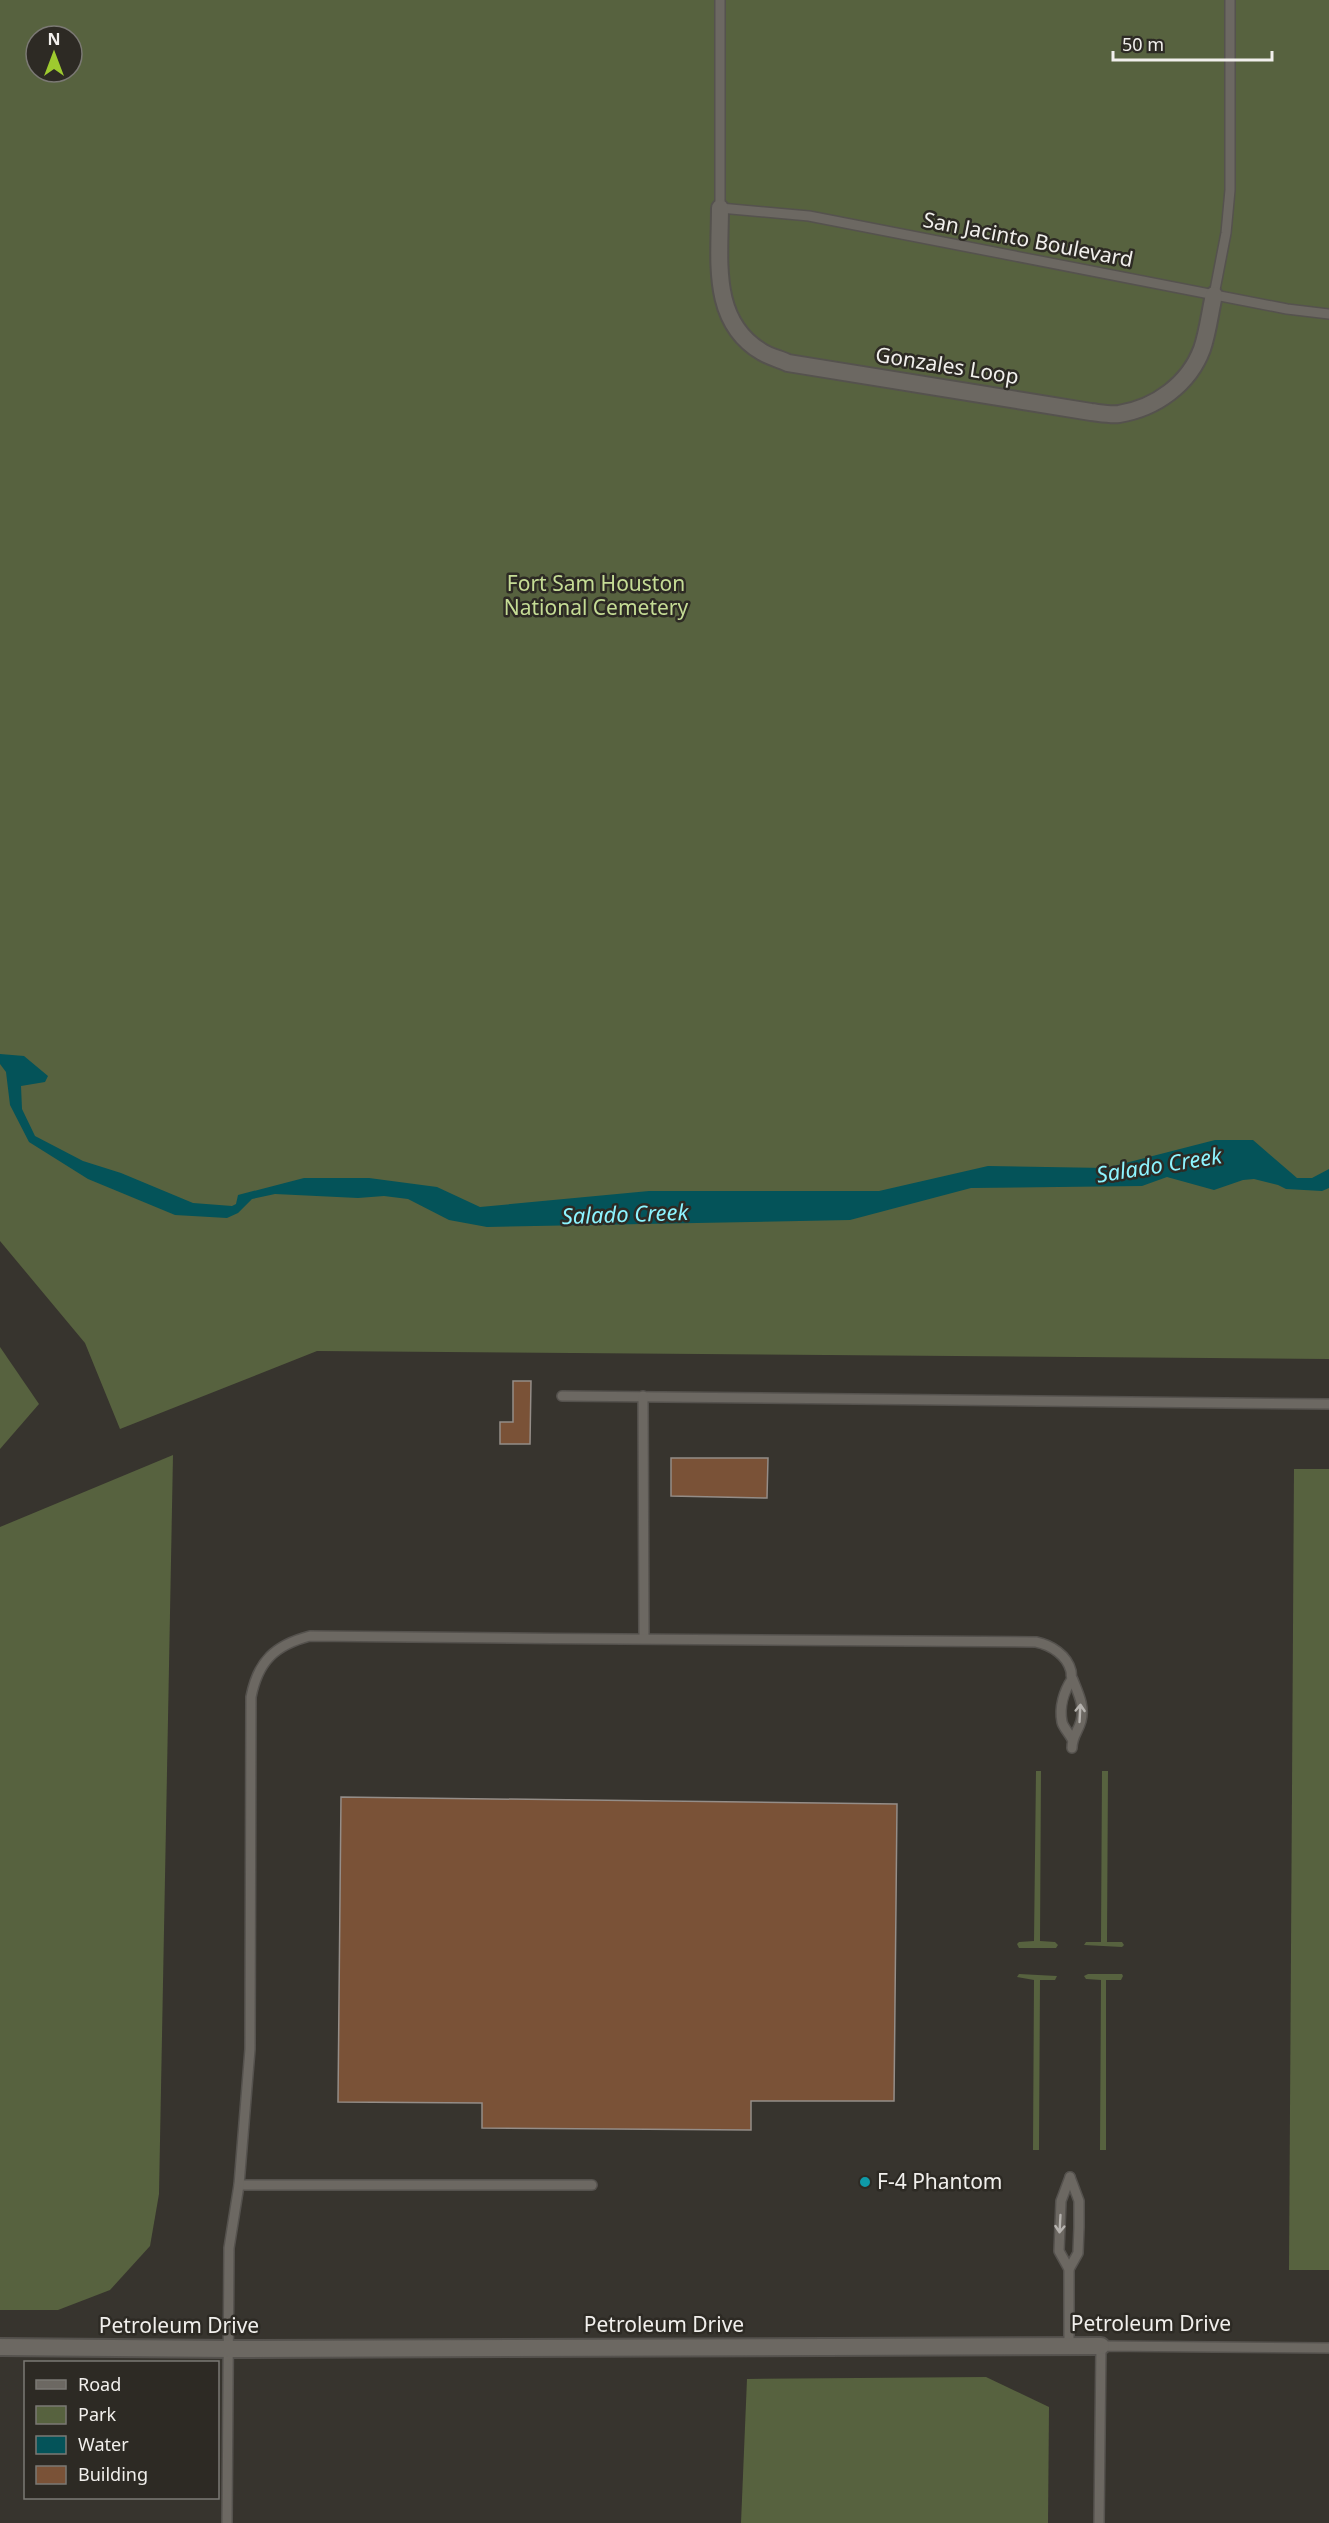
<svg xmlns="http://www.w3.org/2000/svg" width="1329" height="2523" font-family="'Noto Sans',sans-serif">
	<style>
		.green { fill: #57623f; fill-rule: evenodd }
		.water { fill: #045359 }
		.building { fill: #7a5237; stroke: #948d88; stroke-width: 1.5 }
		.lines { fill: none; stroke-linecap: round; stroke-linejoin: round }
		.service-casing { stroke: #55524e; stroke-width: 12 }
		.minor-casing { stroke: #55524e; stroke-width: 20 }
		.service { stroke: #6c6862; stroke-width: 9 }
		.minor { stroke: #6c6862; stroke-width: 16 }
		.oneway { stroke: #b5b2ae }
		.culture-dot { fill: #0f9aa8; stroke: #2d2a24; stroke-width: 2 }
		.labels { text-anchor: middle; stroke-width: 5; stroke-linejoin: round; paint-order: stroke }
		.street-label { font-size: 21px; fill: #f1efec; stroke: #2d2a24 }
		.park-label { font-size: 21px; fill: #c5dc95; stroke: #2d2a24 }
		.poi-label { font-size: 21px; fill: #f1efec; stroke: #2d2a24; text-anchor: start }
		.water-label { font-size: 22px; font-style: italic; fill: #8df4ff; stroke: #2d2a24 }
	</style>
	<rect width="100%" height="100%" fill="#37342e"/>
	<!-- green -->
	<g class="green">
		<path d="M0 0H1329V1359L317 1351 120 1429 85 1343 0 1241ZM36 36H72V72H36Z"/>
		<path d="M0 1347 39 1404 0 1449Z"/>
		<path d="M173 1455 159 2194 150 2246 110 2290 58 2310H0V1527Z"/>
		<path d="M1294 1469H1329V2270H1289Z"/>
		<path d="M1036 1771H1041L1040 1941 1055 1942 1058 1945 1056 1948H1019L1017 1944 1019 1942 1034 1941Z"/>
		<path d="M1102 1771H1108L1107 1942H1122L1124 1945 1122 1947 1084 1945 1086 1942H1101Z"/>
		<path d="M1019 1974 1057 1976 1055 1980H1040L1039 2150H1033L1034 1980 1017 1977Z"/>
		<path d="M1088 1974H1122L1123 1976 1121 1980H1106V2150H1100L1101 1980 1086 1979 1084 1976Z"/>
		<path d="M986 2377 1049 2407 1048 2523H741L747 2379Z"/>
	</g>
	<!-- water -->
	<path class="water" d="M0 1054 24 1056 48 1076 45 1082 21 1086 22 1109 35 1136 83 1161 121 1173 193 1203 232 1206 236 1204 238 1195 304 1178H369L437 1187 480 1207 649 1191H879L988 1166 1106 1168 1215 1140H1253L1297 1178H1312L1329 1169V1188L1322 1191 1286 1189 1278 1185 1254 1179 1243 1180 1214 1190 1167 1177 1142 1186 971 1188 850 1220 487 1227 449 1220 408 1199 384 1196 358 1198 275 1194 252 1199 238 1213 227 1218 175 1215 88 1179 29 1142 10 1105 6 1072 0 1064Z"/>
	<!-- building -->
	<g class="building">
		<path d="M513 1381H531L530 1444H500V1422H513Z"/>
		<path d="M671 1458H768L767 1498 671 1496Z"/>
		<path d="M341 1797 897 1804 894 2101H751V2130L482 2128V2103L338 2102Z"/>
	</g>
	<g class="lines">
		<!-- service casing -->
		<g class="service-casing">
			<g id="service">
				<path d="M720 0V208L809 216 1287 309 1329 314"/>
				<path d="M1214 295 1226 233 1230 190V0"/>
				<path d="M562 1396 1329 1404"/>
				<path d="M643 1396 644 1638"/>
				<path d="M1072 1679C1064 1691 1059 1707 1062 1722 1063 1727 1069 1733 1072 1739"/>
				<path d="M239 2185H592"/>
				<path d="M1069 2269 1078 2253 1079 2227V2201L1070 2177"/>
				<path d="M1069 2346V2269L1059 2251 1061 2201 1070 2177"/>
				<path d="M227 2523 229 2248 239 2185 250 2049 251 1697C258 1661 275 1645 310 1636 552 1638 794 1642 1036 1642 1051 1645 1067 1655 1071 1671 1072 1678 1070 1674 1073 1680 1078 1693 1085 1706 1081 1721 1078 1732 1072 1736 1072 1748"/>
				<path d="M1099 2523 1101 2346 1329 2348"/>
			</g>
		</g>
		<!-- minor casing -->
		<g class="minor-casing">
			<g id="minor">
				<path d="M720 208C720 260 710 321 762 352 770 357 780 359 788 363L1091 412C1100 413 1110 415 1119 414 1156 408 1189 384 1202 349 1208 332 1210 312 1214 295"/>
				<path d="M0 2347 229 2349 1101 2346"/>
			</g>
		</g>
		<!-- service -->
		<use href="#service" class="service"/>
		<!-- minor -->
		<use href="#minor" class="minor"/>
	</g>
	<!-- one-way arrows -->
	<defs><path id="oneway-shaft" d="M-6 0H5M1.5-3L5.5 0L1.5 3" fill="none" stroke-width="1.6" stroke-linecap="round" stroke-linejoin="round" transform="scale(1.5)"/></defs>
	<g class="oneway">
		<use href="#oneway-shaft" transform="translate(1080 1713) rotate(-87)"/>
		<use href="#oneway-shaft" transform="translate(1060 2224) rotate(93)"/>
	</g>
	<!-- markers -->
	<circle class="culture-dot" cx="865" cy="2182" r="6"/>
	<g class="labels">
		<!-- street labels -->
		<g class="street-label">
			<text transform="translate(1028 240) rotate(11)" y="7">San Jacinto Boulevard</text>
			<text transform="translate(947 366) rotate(9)" y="7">Gonzales Loop</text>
			<text x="1151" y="2331">Petroleum Drive</text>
			<text x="664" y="2332">Petroleum Drive</text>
			<text x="179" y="2333">Petroleum Drive</text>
		</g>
		<!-- park labels -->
		<g class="park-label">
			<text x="596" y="591">Fort Sam Houston<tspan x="596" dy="24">National Cemetery</tspan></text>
		</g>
		<!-- poi labels -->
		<g class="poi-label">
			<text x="877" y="2189">F-4 Phantom</text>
		</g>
		<!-- water labels -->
		<g class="water-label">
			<text transform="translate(1159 1165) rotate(-9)" y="8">Salado Creek</text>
			<text transform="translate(625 1214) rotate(-2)" y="8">Salado Creek</text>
		</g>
	</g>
	<!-- legend -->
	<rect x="24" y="2361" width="195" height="138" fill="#2d2a24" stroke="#7b7974" stroke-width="1.5"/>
	<rect x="36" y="2380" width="30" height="9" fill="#6c6862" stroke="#7b7974" stroke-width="1.5"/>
	<text x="78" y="2391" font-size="18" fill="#f1efec">Road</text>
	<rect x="36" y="2406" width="30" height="18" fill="#57623f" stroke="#7b7974" stroke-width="1.5"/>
	<text x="78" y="2421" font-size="18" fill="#f1efec">Park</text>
	<rect x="36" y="2436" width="30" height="18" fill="#045359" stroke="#7b7974" stroke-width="1.5"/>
	<text x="78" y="2451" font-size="18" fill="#f1efec">Water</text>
	<rect x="36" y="2466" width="30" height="18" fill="#7a5237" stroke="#7b7974" stroke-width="1.5"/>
	<text x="78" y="2481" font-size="18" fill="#f1efec">Building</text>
	<!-- north arrow -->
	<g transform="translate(54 54)"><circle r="28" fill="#2d2a24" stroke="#7b7974" stroke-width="1.5"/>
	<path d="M0-4.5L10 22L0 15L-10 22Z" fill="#9eca2f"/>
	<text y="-9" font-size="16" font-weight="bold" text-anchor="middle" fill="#f1efec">N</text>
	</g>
	<!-- scale -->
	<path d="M1113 51v9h159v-9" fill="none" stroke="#f1efec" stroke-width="3"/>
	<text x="1122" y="51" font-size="18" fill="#f1efec" stroke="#2d2a24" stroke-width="4.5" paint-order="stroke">50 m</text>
</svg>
